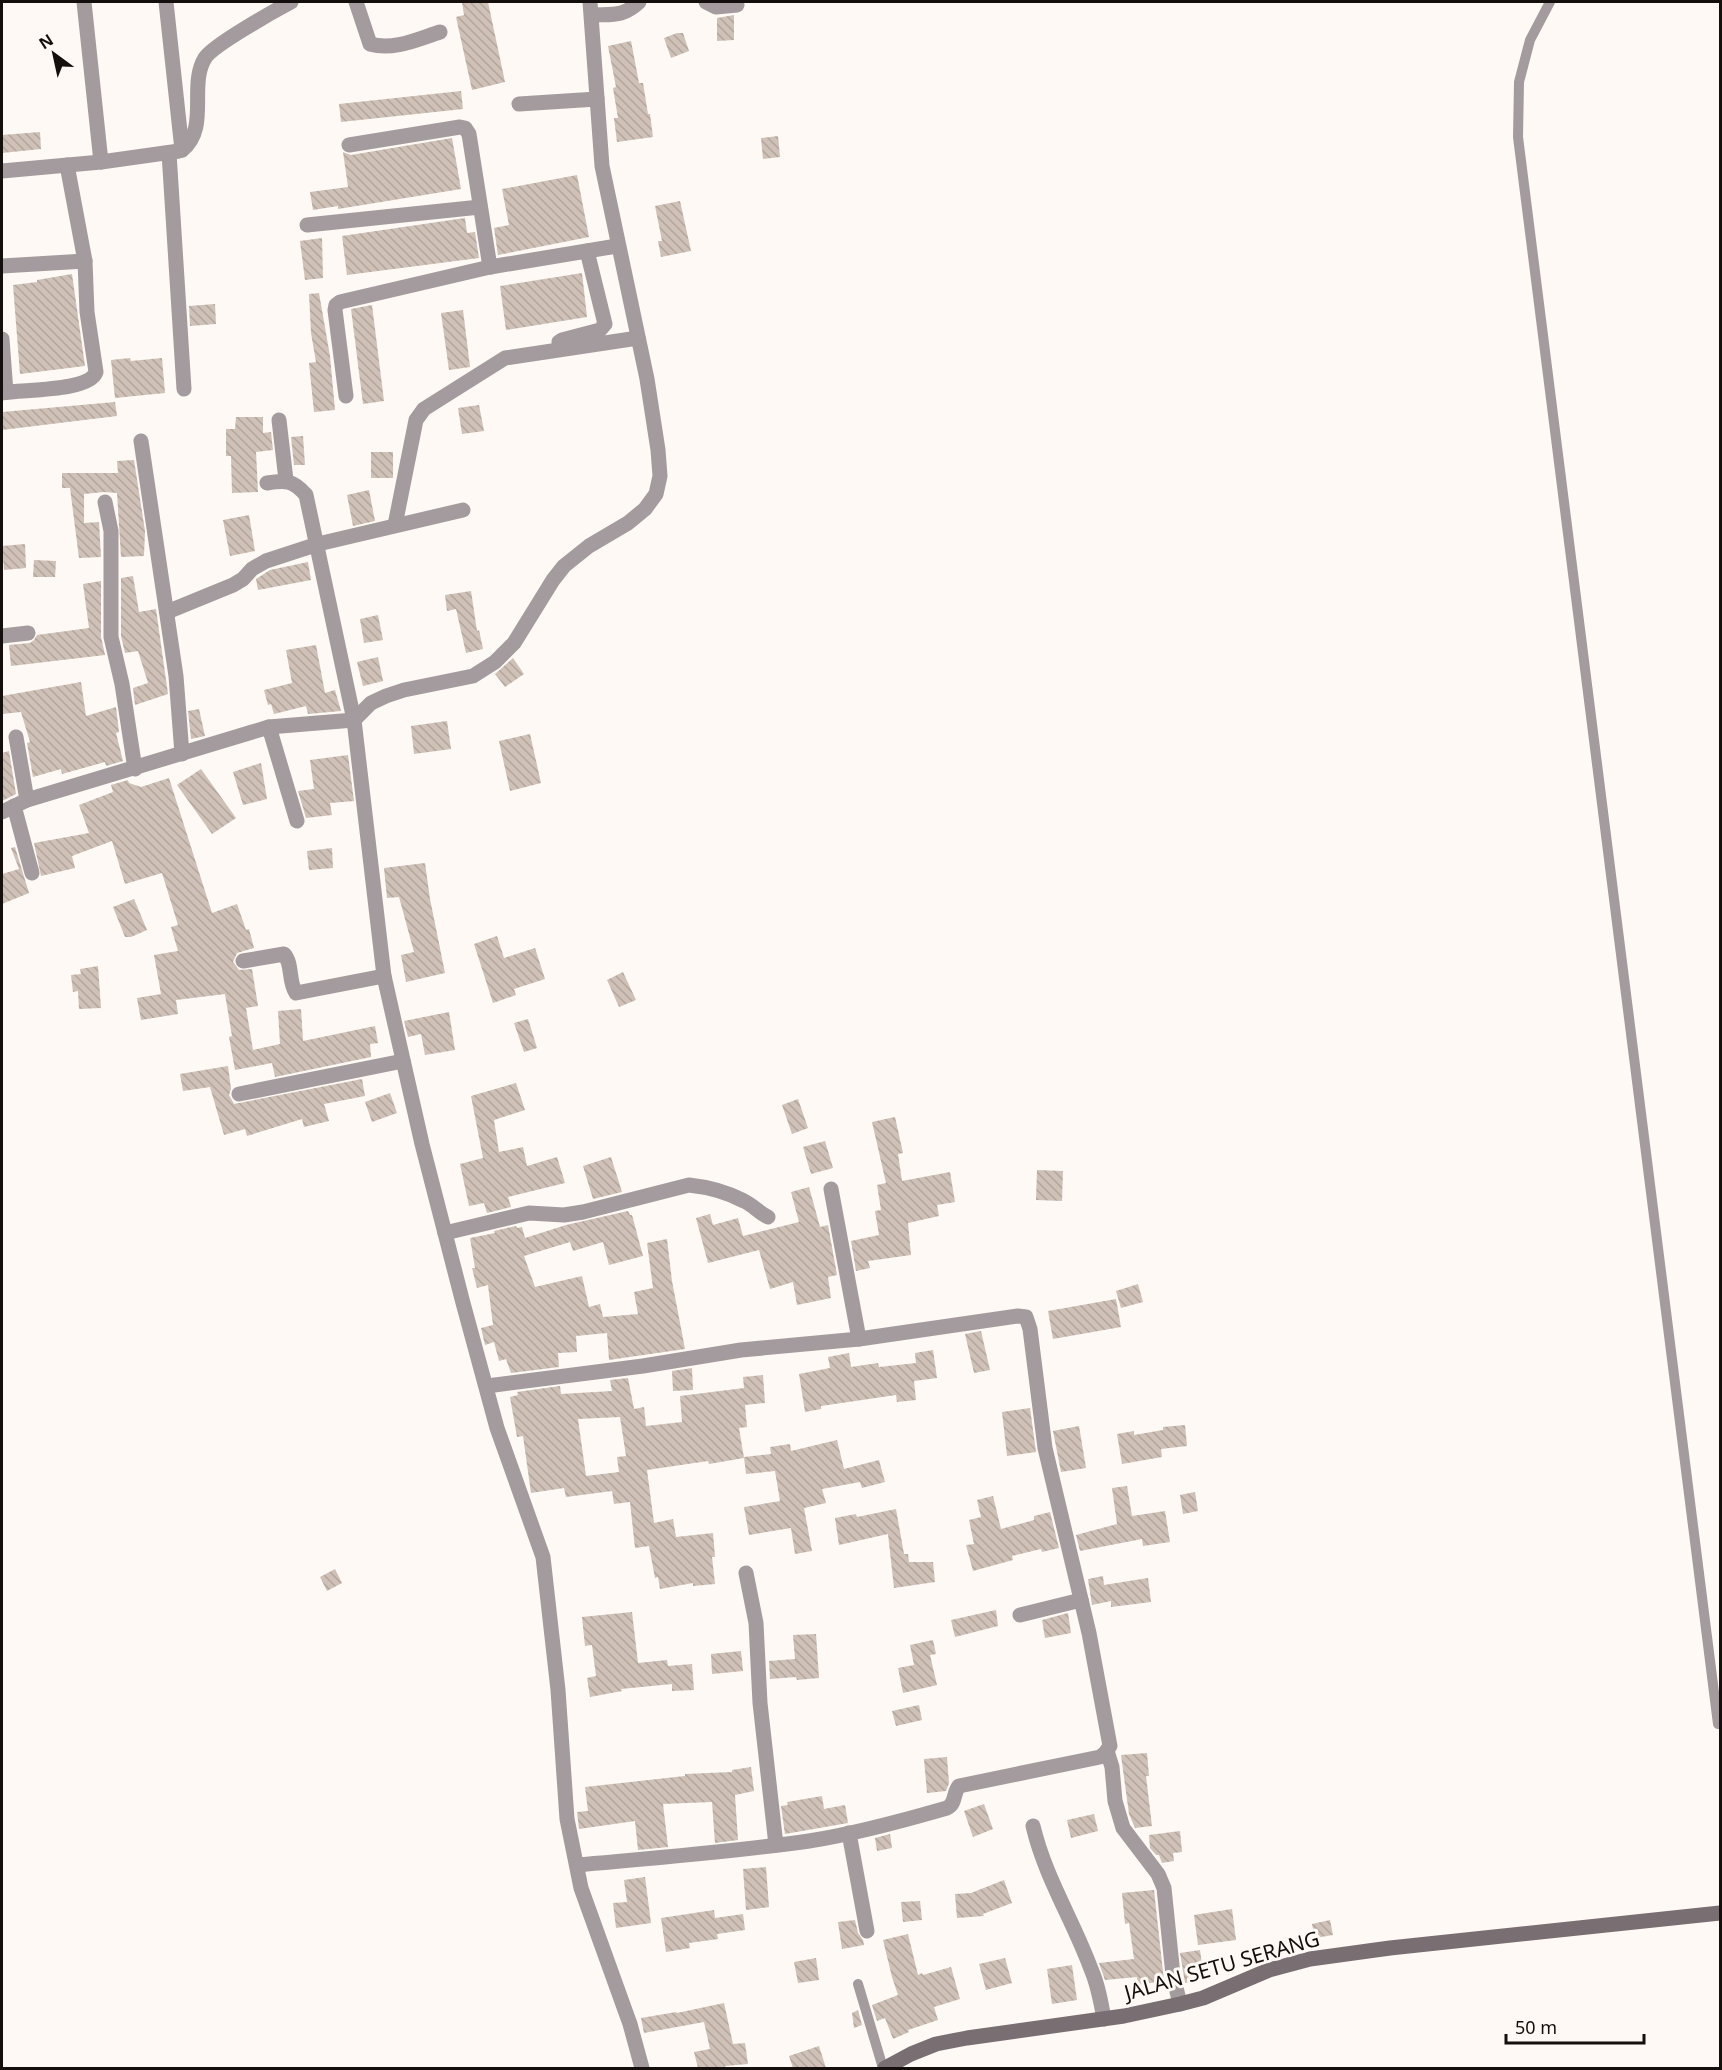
<svg xmlns="http://www.w3.org/2000/svg" width="1722" height="2070" font-family="'Noto Sans',sans-serif">
	<style>
		.building { fill: url(#building-back-hatch); fill-rule: evenodd }
		.lines { fill: none; stroke-linecap: round; stroke-linejoin: round }
		.lane { stroke: #a39b9d; stroke-width: 10 }
		.street { stroke: #a39b9d; stroke-width: 15 }
		.secondary { stroke: #796e71; stroke-width: 15 }
		.labels { text-anchor: middle; stroke-width: 6; stroke-linejoin: round; paint-order: stroke }
		.street-label { font-size: 21px; fill: #140f0c; stroke: #fef9f4 }
	</style>
	<defs>
		<pattern id="building-back-hatch" width="6" height="6" patternUnits="userSpaceOnUse" patternTransform="scale(1.5)"><rect width="6" height="6" fill="#cfc1b7"/><path d="M-1 5l2 2M0 0l6 6M5-1l2 2" fill="none" stroke="#b1a59c"/></pattern>
	</defs>
	<rect width="100%" height="100%" fill="#fef9f4"/>
	<!-- building -->
	<g class="building">
		<path d="M462 2H488L505 82 472 90 456 17 464 15Z"/>
		<path d="M734 15V40L717 41V18Z"/>
		<path d="M677 33H683L689 51 671 58 664 38Z"/>
		<path d="M631 41 639 83H643L648 114H650L653 137 617 142 614 118H618L613 88 616 87 608 46Z"/>
		<path d="M461 91 463 109 341 122 339 104Z"/>
		<path d="M40 132 41 149 2 153V135Z"/>
		<path d="M778 136 780 157 763 159 761 138Z"/>
		<path d="M452 138 461 189 338 209V206L313 210 310 192 348 187 343 152 351 155Z"/>
		<path d="M577 175 589 237 498 255 494 228 509 225 502 189Z"/>
		<path d="M680 201 691 251 661 257 658 241H662L655 206Z"/>
		<path d="M465 218 467 233 475 232 479 258 347 275 342 236Z"/>
		<path d="M322 238 323 278 305 280 300 241Z"/>
		<path d="M582 273 587 317 506 330 500 286Z"/>
		<path d="M72 274 85 366 20 374 13 285 37 282V280Z"/>
		<path d="M319 293 330 356 335 410 314 412 309 363 316 362 311 333 309 294Z"/>
		<path d="M215 304 216 324 190 326 189 306Z"/>
		<path d="M372 305 384 401 363 404 351 309Z"/>
		<path d="M463 310 470 367 449 370 441 313Z"/>
		<path d="M130 358 131 361 162 358 165 393 115 398 111 360Z"/>
		<path d="M115 402 117 416 2 430V412Z"/>
		<path d="M479 405 484 431 462 434 458 408Z"/>
		<path d="M236 417H263V433L271 432 273 450 256 452 258 492 232 493 231 456H226V429H235Z"/>
		<path d="M303 436 305 465H294L291 437Z"/>
		<rect x="371" y="452" width="22" height="26"/>
		<path d="M134 460 145 531 144 556 121 557 117 493 104 492 84 494V523L99 522 101 557 79 558 70 488H62V473H118L117 461Z"/>
		<path d="M369 490 375 521 353 526 347 495Z"/>
		<path d="M249 515 255 551 230 556 223 520Z"/>
		<path d="M25 544 26 568 4 570 2 546Z"/>
		<path d="M34 560 56 561 55 577H33Z"/>
		<path d="M308 562 311 580 258 590 256 579 270 570Z"/>
		<path d="M133 576 139 612 156 609 168 694 135 705 133 688 148 683 138 651 125 653 121 636V578Z"/>
		<path d="M101 581V637L105 655 11 666 9 645 30 643 34 640 37 635 89 628 83 584Z"/>
		<path d="M471 591 477 631 479 630 483 649 466 653 456 609 447 611 445 595Z"/>
		<path d="M378 615 383 640 364 643 360 619Z"/>
		<path d="M316 645 325 693 335 690 341 711 308 714 306 706 274 714 271 704 268 705 264 690 292 683 286 650Z"/>
		<path d="M378 657 383 681 363 686 357 662Z"/>
		<path d="M513 658 524 674 505 687 495 674Z"/>
		<path d="M81 682 86 716 116 707 119 732 116 733 123 761 106 766 105 762 62 774 61 769 33 777 27 743 30 742 21 712 2 714V696Z"/>
		<path d="M199 709 205 736 191 739 188 711Z"/>
		<path d="M447 721 451 749 414 754 411 726Z"/>
		<path d="M530 734 541 783 510 791 499 741Z"/>
		<path d="M9 751 16 794 2 801V753Z"/>
		<path d="M348 755 354 801 330 803 332 815 306 818 298 791 314 789 310 760Z"/>
		<path d="M261 763 267 799 243 805 233 772Z"/>
		<path d="M201 769 236 818 212 834 177 785Z"/>
		<path d="M169 778 212 913 237 904 246 930 249 929 254 948 237 953 233 962 239 970 252 969 258 1006 246 1008 253 1050 280 1044 278 1011 301 1009 303 1041 375 1026 378 1043 370 1044 371 1057 275 1077 272 1063 235 1070 229 1037 232 1036 225 994 176 1000 178 1014 141 1020 137 998 161 994 154 955 178 951 171 927 178 925 162 873 125 884 112 841 72 856 75 868 41 876 34 843 89 833 79 805 113 792 111 785 128 780 129 783 141 787Z"/>
		<path d="M15 847 29 893 2 904V874L19 869 11 848Z"/>
		<path d="M332 848 333 868 309 870 307 851Z"/>
		<path d="M425 863 430 899 445 973 406 982 401 955 414 952 399 897 387 898 384 868Z"/>
		<path d="M134 899 147 930 131 937H125L113 907Z"/>
		<path d="M497 936 504 958 535 948 545 979 514 989 516 995 493 1003 474 944Z"/>
		<path d="M98 966 101 1008 79 1009 78 991 73 992 71 975 81 974 80 969Z"/>
		<path d="M623 972 636 1000 619 1007 607 980Z"/>
		<path d="M449 1012 455 1050 425 1055 421 1034 408 1037 404 1021Z"/>
		<path d="M528 1019 537 1048 524 1052 514 1023Z"/>
		<path d="M228 1066 231 1089 229 1095 234 1104 362 1079 365 1096 324 1104 329 1121 304 1127 302 1119 247 1136 245 1129 224 1135 210 1087 183 1091 180 1074Z"/>
		<path d="M516 1083 525 1110 494 1120 499 1152 523 1147 527 1166 557 1157 565 1183 508 1197 511 1207 487 1213 484 1203 469 1206 460 1164 483 1158 471 1096Z"/>
		<path d="M390 1093 397 1113 372 1122 365 1102Z"/>
		<path d="M798 1099 808 1128 792 1134 782 1105Z"/>
		<path d="M895 1117 903 1153 898 1154 902 1181 950 1172 955 1202 937 1205 939 1216 908 1223 911 1255 868 1261 870 1268 856 1271 851 1241 879 1235 875 1211 881 1210 877 1185 886 1183 872 1122Z"/>
		<path d="M825 1141 833 1168 811 1174 803 1147Z"/>
		<path d="M611 1157 622 1192 593 1199 583 1166Z"/>
		<path d="M1037 1170 1063 1171 1062 1201 1036 1200Z"/>
		<path d="M809 1187 820 1227 828 1225 837 1275 828 1277 831 1298 797 1305 793 1282 770 1289 759 1250 708 1263 696 1218 710 1214 713 1225 738 1218 743 1236 799 1222 791 1192Z"/>
		<path d="M628 1211 630 1215H632L643 1256 609 1265 603 1242 573 1251 570 1242 524 1256 535 1287 582 1276 589 1307 600 1304 603 1317 638 1314 634 1292 653 1288 647 1243 667 1239 672 1281 685 1349 609 1360 607 1333 576 1336 577 1352 558 1353 559 1367 511 1373 506 1359 499 1361 494 1342 485 1345 481 1328 493 1325 488 1285 477 1288 472 1268H475L470 1238 495 1233 494 1231 516 1226 517 1228 522 1227 525 1238 566 1225Z"/>
		<path d="M1138 1284 1143 1302 1121 1308 1116 1291Z"/>
		<path d="M1116 1299 1121 1327 1053 1339 1048 1311Z"/>
		<path d="M981 1331 990 1370 974 1373 965 1334Z"/>
		<path d="M933 1350 937 1378 914 1381 916 1400 897 1402 896 1395 821 1406V1409L805 1412 799 1374 830 1368 828 1357 849 1353 851 1367 878 1363 879 1367 916 1363 915 1353Z"/>
		<path d="M692 1368 693 1390 673 1391 672 1371Z"/>
		<path d="M763 1375 765 1403 745 1405 747 1427 739 1428 744 1458 709 1464 708 1461 647 1470 654 1523 673 1519 676 1537 713 1533 715 1557H712L715 1584 693 1586V1583L660 1589 658 1577 655 1578 649 1546 635 1548 630 1502 614 1504 612 1491 566 1497 564 1488 531 1493 523 1436 517 1437 510 1397 518 1395 517 1392 560 1386 561 1394 612 1391 610 1380 628 1378 634 1409 644 1407 646 1426 682 1422 680 1396 744 1388 743 1377ZM620 1417 626 1456 617 1457 619 1472 586 1476 578 1419Z"/>
		<path d="M1030 1408 1036 1452 1007 1456 1002 1412Z"/>
		<path d="M1185 1425 1187 1446 1161 1449 1162 1457 1122 1464 1117 1434 1134 1431V1435L1163 1430V1427Z"/>
		<path d="M1079 1426 1086 1468 1061 1472 1053 1431Z"/>
		<path d="M837 1440 844 1469 879 1460 885 1482 862 1488 860 1482 822 1489 826 1503 804 1508 812 1551 795 1554 791 1528 749 1535 744 1507 780 1501 775 1471 746 1474 744 1457 771 1454 770 1447 790 1444 791 1451Z"/>
		<path d="M1127 1486 1132 1516 1165 1511 1170 1542 1143 1546 1142 1539 1080 1551 1076 1535 1117 1524 1112 1488Z"/>
		<path d="M1195 1492 1198 1511 1183 1514 1180 1495Z"/>
		<path d="M993 1496 1001 1529 1034 1520V1516L1050 1512 1059 1548 1042 1552 1041 1549 1012 1556 1013 1560 973 1571 966 1545 974 1544 969 1520 981 1517 977 1500Z"/>
		<path d="M896 1509 904 1554H908L909 1562H933L935 1582 894 1588 888 1534 839 1545 835 1518 856 1514 857 1517Z"/>
		<path d="M335 1569 342 1583 327 1591 320 1577Z"/>
		<path d="M1103 1576 1104 1585 1148 1578 1151 1602 1111 1607V1601L1092 1605 1088 1579Z"/>
		<path d="M996 1610 998 1626 955 1637 951 1620Z"/>
		<path d="M632 1612 638 1663 667 1660 668 1666 692 1664 694 1690 672 1691V1684L621 1689 622 1691 590 1697 587 1678 596 1676 592 1645 585 1646 582 1617Z"/>
		<path d="M1068 1613 1071 1633 1045 1638 1042 1620Z"/>
		<path d="M816 1634 819 1678 797 1680 796 1677 770 1679 769 1661 795 1659 793 1635Z"/>
		<path d="M933 1640 936 1654 930 1655 937 1685 903 1693 898 1668 914 1665 910 1645Z"/>
		<path d="M741 1651 743 1671 712 1674 711 1654Z"/>
		<path d="M919 1705 922 1720 896 1726 892 1711Z"/>
		<path d="M1147 1753 1149 1776H1146L1152 1826 1135 1828 1129 1814 1121 1755Z"/>
		<path d="M947 1757 949 1783 946 1791 927 1793 924 1759Z"/>
		<path d="M751 1767 754 1791 735 1795 738 1840 715 1843 712 1802 663 1804 668 1847 638 1850 635 1821 579 1829 577 1812 588 1811 585 1787 685 1776V1774L732 1772V1770Z"/>
		<path d="M822 1796 824 1809 845 1805 848 1823 785 1834 781 1806 788 1805 787 1802Z"/>
		<path d="M984 1804 993 1829 973 1837 964 1811Z"/>
		<path d="M1094 1814 1098 1831 1071 1838 1067 1820Z"/>
		<path d="M1180 1831 1182 1852 1173 1853 1174 1861 1162 1863 1159 1855H1156L1150 1848 1149 1835Z"/>
		<path d="M890 1834 892 1848 877 1851 875 1838Z"/>
		<path d="M766 1867 769 1907 746 1910 743 1869Z"/>
		<path d="M645 1877 651 1923 616 1928 613 1903 627 1902 624 1880Z"/>
		<path d="M1004 1880 1012 1903 983 1914 984 1916 957 1918 955 1894 971 1893Z"/>
		<path d="M1154 1890 1164 1981 1138 1985 1137 1977 1105 1980 1099 1963 1134 1959 1129 1923 1125 1924 1122 1893Z"/>
		<path d="M920 1901 922 1920 903 1922 901 1902Z"/>
		<path d="M1232 1909 1236 1940 1198 1945 1194 1915Z"/>
		<path d="M714 1910 715 1918 743 1914 745 1930 717 1934 718 1939 689 1943 690 1948 666 1952 661 1918Z"/>
		<path d="M855 1920 858 1933 863 1940 864 1945 842 1949 838 1922Z"/>
		<path d="M1330 1920 1333 1935 1315 1938 1312 1924Z"/>
		<path d="M908 1934 918 1975 922 1973 923 1975 951 1967 960 1999 934 2007 938 2020 908 2030 909 2032 893 2039 885 2018 877 2021 872 2005 898 1995 892 1977 883 1940Z"/>
		<path d="M1200 1950 1204 1980 1185 1983 1180 1953Z"/>
		<path d="M816 1958 819 1980 798 1983 794 1962Z"/>
		<path d="M1005 1958 1012 1983 986 1990 979 1964Z"/>
		<path d="M1072 1965 1077 2000 1052 2004 1047 1969Z"/>
		<path d="M724 2003 733 2044 745 2043 748 2064 725 2066 726 2068H698L694 2052 710 2049 704 2022 644 2033 641 2018 676 2012 677 2013Z"/>
		<path d="M858 2010 862 2025 854 2028 852 2013Z"/>
		<path d="M819 2046 826 2068H793L789 2056Z"/>
	</g>
	<g class="lines">
		<!-- lane -->
		<g class="lane">
			<path d="M1550 2 1530 40 1519 82 1518 137 1718 1724"/>
			<path d="M858 1984 883 2068"/>
		</g>
		<!-- street -->
		<g class="street">
			<path d="M84 2 101 162"/>
			<path d="M166 2 182 150"/>
			<path d="M356 2 370 44C393 51 418 39 440 32"/>
			<path d="M706 2 716 7 737 5"/>
			<path d="M592 15C613 14 623 17 639 2"/>
			<path d="M519 104 597 99"/>
			<path d="M349 145 460 127 465 128 469 134 490 267"/>
			<path d="M182 150C210 128 188 85 205 58 213 45 276 10 291 2"/>
			<path d="M169 153 184 389"/>
			<path d="M2 171 101 162 179 151"/>
			<path d="M307 225 480 207"/>
			<path d="M2 266 85 261"/>
			<path d="M2 339 6 392"/>
			<path d="M560 348 559 342 562 340 600 330 605 324 587 251"/>
			<path d="M2 393C22 389 89 392 96 372L87 312 85 261 67 165"/>
			<path d="M346 396 335 310 336 305 340 302 490 267 617 246"/>
			<path d="M279 420 286 480"/>
			<path d="M141 441 176 676 182 754"/>
			<path d="M267 483C286 480 293 480 306 495L354 720 384 976 422 1144 463 1303 497 1428 543 1557 558 1690 567 1819 581 1888 630 2024 642 2068"/>
			<path d="M105 502 111 531V637L122 684 135 769"/>
			<path d="M395 525 416 420 424 409 505 358 638 338"/>
			<path d="M167 612 233 585 243 579 252 569 266 561 318 544 463 510"/>
			<path d="M2 636 28 633"/>
			<path d="M269 727 297 821"/>
			<path d="M16 737 27 800"/>
			<path d="M14 806 32 873"/>
			<path d="M2 812 27 800 269 727 354 720 371 703 386 696 404 690 473 676 495 662 514 643 553 580 564 566 589 546 628 523 645 509 656 494 660 476 658 450 647 379 602 166 590 2"/>
			<path d="M243 961 284 954C293 964 288 982 296 993L384 976"/>
			<path d="M239 1094 403 1061"/>
			<path d="M831 1189 859 1339"/>
			<path d="M445 1233 529 1213 564 1215 583 1212 689 1185C708 1187 727 1192 744 1201 753 1205 759 1213 768 1217"/>
			<path d="M487 1386 643 1366 741 1350 859 1339 1018 1316 1026 1317 1030 1329 1045 1448 1089 1633 1110 1746 1105 1753 1100 1757 959 1786C953 1793 956 1804 947 1808 902 1821 855 1834 809 1841 732 1852 654 1858 577 1865"/>
			<path d="M746 1573 756 1623 760 1703 776 1845"/>
			<path d="M1020 1615 1081 1600"/>
			<path d="M1107 1751 1112 1767 1115 1801 1123 1828 1158 1874 1164 1888 1173 1975 1180 2004"/>
			<path d="M1033 1826C1045 1877 1073 1920 1091 1969 1098 1985 1101 2002 1104 2019"/>
			<path d="M849 1833 867 1931"/>
		</g>
		<!-- secondary -->
		<path class="secondary" d="M885 2068 911 2054 936 2044 967 2038 1124 2016 1180 2004 1203 1998 1269 1970 1310 1959 1390 1948 1720 1913"/>
	</g>
	<g class="labels">
		<!-- street labels -->
		<g class="street-label">
			<text transform="translate(1222 1966) rotate(-16)" y="7">JALAN SETU SERANG</text>
		</g>
	</g>
	<!-- border -->
	<rect width="1722" height="2070" fill="none" stroke="#140f0c" stroke-width="6"/>
	<!-- north arrow -->
	<g transform="translate(54 54) rotate(327)" stroke="#fef9f4" stroke-width="4.5" paint-order="stroke">
	<path d="M0-4.5L10 22L0 15L-10 22Z" fill="#140f0c"/>
	<text y="-9" font-size="16" font-weight="bold" text-anchor="middle" fill="#140f0c">N</text>
	</g>
	<!-- scale -->
	<path d="M1506 2034v9h138v-9" fill="none" stroke="#140f0c" stroke-width="3"/>
	<text x="1515" y="2034" font-size="18" fill="#140f0c" stroke="#fef9f4" stroke-width="4.5" paint-order="stroke">50 m</text>
</svg>
